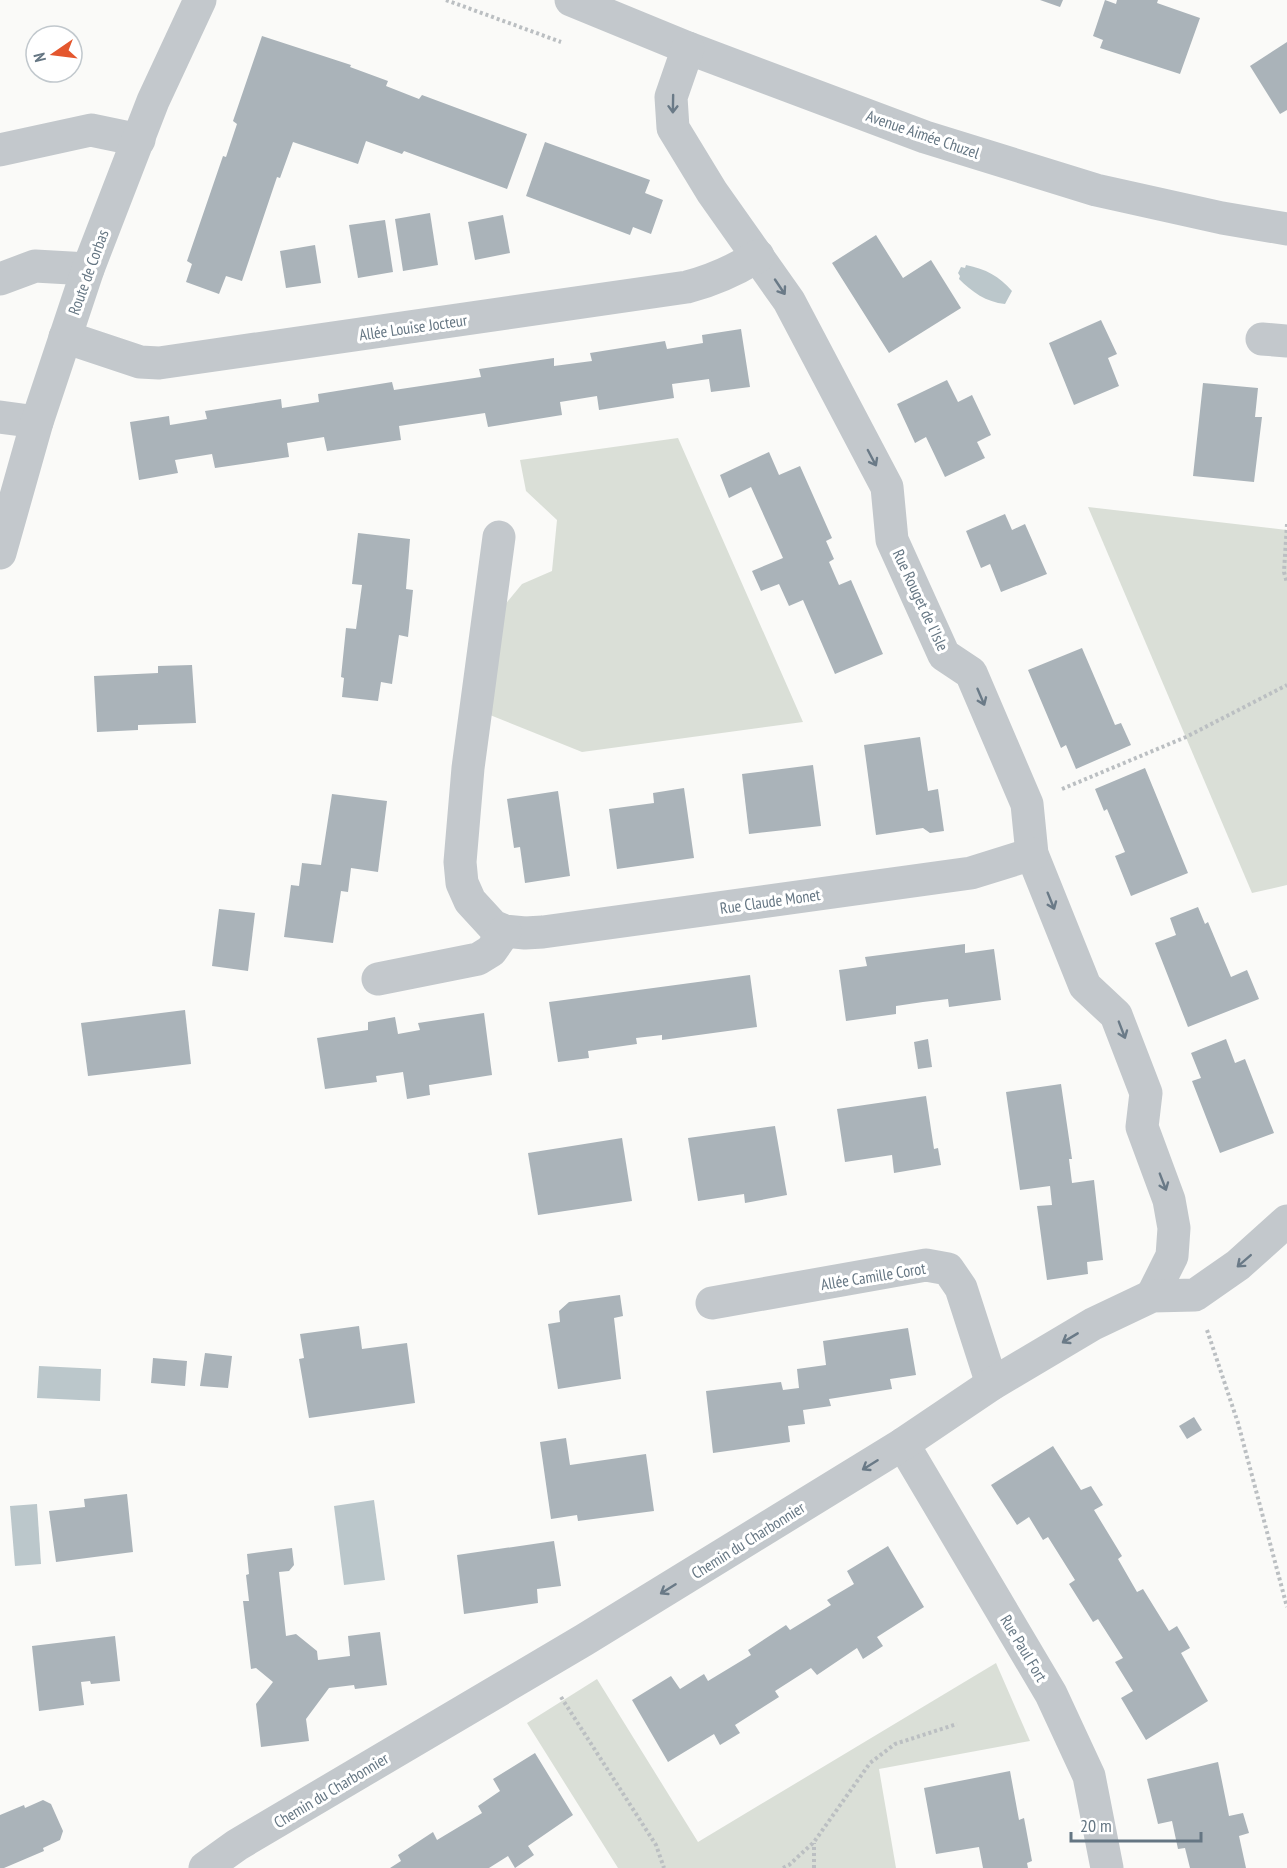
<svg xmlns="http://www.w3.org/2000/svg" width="1287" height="1868" font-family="'PT Sans Narrow',sans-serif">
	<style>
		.green { fill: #dadfd7 }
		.water { fill: #bbc7cb }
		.building { fill: #aab3b9 }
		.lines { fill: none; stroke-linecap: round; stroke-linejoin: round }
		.path { stroke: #bbbfc2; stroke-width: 4; stroke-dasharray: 3 3; stroke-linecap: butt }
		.minor { stroke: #c3c8cc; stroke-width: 33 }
		.oneway { stroke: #6a7a87 }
		.labels { text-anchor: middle; stroke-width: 6; stroke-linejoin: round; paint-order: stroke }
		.street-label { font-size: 16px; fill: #657683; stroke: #fff }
	</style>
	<rect width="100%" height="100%" fill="#fafaf8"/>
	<!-- green -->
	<g class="green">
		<path d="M678 438 803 722 582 752 490 715 503 607 522 584 552 571 557 520 526 491 520 460Z"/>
		<path d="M1088 507 1287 530V885L1252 893Z"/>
		<path d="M996 1663 1030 1741 879 1769 896 1868H618L527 1723 597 1679 698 1842Z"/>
	</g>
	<!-- water -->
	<g class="water">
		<path d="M966 265C986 269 999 276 1012 291L1005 304C986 302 972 292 959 279L960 276 958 273 961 267 965 268Z"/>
		<path d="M39 1366 101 1369 100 1401 37 1398Z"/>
		<path d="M374 1500 385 1580 344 1585 334 1506Z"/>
		<path d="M37 1504 41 1564 15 1566 10 1506Z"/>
	</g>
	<!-- building -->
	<g class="building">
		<path d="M1040 0H1063L1060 7Z"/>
		<path d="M1105 0 1116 4 1117 0H1158L1157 3 1200 18 1180 74 1100 48 1103 40 1093 36Z"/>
		<path d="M262 36 351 65 350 67 388 81 386 86 419 99 422 95 527 134 507 189 404 151 402 154 366 141 358 164 293 142 280 178 277 177 242 281 226 276 219 294 186 282 192 264 187 261 223 156 226 157 237 124 233 121Z"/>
		<path d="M1287 42V110L1280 114 1250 66Z"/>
		<path d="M545 142 650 180 645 193 663 200 651 234 633 227 630 235 526 196Z"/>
		<path d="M430 213 438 265 403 271 395 219Z"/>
		<path d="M503 215 510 253 475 260 468 222Z"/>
		<path d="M385 220 393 272 358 278 349 225Z"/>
		<path d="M876 235 903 278 931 260 961 308 889 353 832 263Z"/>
		<path d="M315 245 321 283 286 288 280 251Z"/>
		<path d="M1101 320 1117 354 1108 358 1119 386 1074 405 1049 343Z"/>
		<path d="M741 329 750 387 711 392 709 379 672 384 674 398 599 410 597 396 560 402 562 415 488 427 485 413 399 426 401 440 327 451 324 437 287 443 289 457 215 468 212 454 175 460 178 473 139 480 130 422 169 416 170 425 207 419 205 411 281 399 282 408 319 402 318 394 392 382 394 390 481 377 479 369 554 358V366L592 361 590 353 665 341 667 349 703 343 702 335Z"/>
		<path d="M947 380 958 402 972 395 991 435 977 442 985 458 945 477 926 437 915 443 897 404Z"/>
		<path d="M1203 383 1258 388 1255 417H1262L1254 482 1193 476Z"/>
		<path d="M769 452 779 475 800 466 832 538 826 541 834 559 829 562 839 585 851 580 883 654 835 674 803 600 789 606 779 584 761 591 752 571 783 558 751 487 729 498 720 475Z"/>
		<path d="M1005 514 1012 530 1025 524 1047 574 1001 592 990 564 981 568 966 531Z"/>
		<path d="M358 533 410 539 406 589 413 590 408 637 399 635 392 684 381 682 378 701 342 697 344 678 341 677 346 628 356 629 362 585 352 584Z"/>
		<path d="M1082 648 1115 725 1121 723 1131 745 1076 769 1066 745 1061 748 1028 670Z"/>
		<path d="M192 665 196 723 138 725V730L97 732 94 676 158 673V666Z"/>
		<path d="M920 737 928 791 938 789 944 831 930 833 923 828 876 835 864 745Z"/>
		<path d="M813 765 821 826 749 834 742 774Z"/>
		<path d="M1145 768 1188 873 1131 896 1115 856 1125 852 1107 809 1104 811 1095 789Z"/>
		<path d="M684 788 694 858 617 869 609 809 654 803 653 793Z"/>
		<path d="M558 791 570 876 525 883 520 847 514 848 507 799Z"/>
		<path d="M332 794 387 801 378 872 351 868 348 892 341 891 333 943 284 937 291 885 299 886 302 863 321 865Z"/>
		<path d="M1198 907 1205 924 1208 922 1231 977 1247 970 1259 999 1188 1027 1155 943 1176 935 1170 918Z"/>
		<path d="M219 909 255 913 248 971 212 966Z"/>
		<path d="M965 944V953L994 949 1001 1000 949 1007 948 999 923 1002 896 1006V1014L846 1021 839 970 867 966 865 957Z"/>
		<path d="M750 975 757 1027 662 1040V1035L636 1038 637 1044 588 1051 589 1058 558 1062 549 1002Z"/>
		<path d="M185 1010 191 1064 88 1076 81 1023Z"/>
		<path d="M484 1013 492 1075 429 1085 430 1095 407 1099 403 1072 376 1076 377 1082 325 1089 317 1038 368 1030V1022L395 1017 398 1034 420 1030 418 1023Z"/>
		<path d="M928 1039 932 1067 918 1069 914 1042Z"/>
		<path d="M1226 1039 1235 1063 1245 1059 1274 1133 1220 1153 1192 1081 1201 1078 1191 1053Z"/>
		<path d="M1061 1084 1072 1159H1069L1072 1183 1094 1180 1103 1260 1087 1262 1088 1274 1047 1280 1037 1206 1052 1205 1050 1186 1020 1190 1006 1092Z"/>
		<path d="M926 1096 934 1149 938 1148 941 1165 894 1173 892 1155 845 1162 837 1109Z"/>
		<path d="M775 1126 787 1195 745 1203 744 1194 698 1201 688 1138Z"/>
		<path d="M622 1138 632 1201 538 1215 528 1153Z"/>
		<path d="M620 1295 623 1316 614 1318 621 1379 558 1389 548 1324 560 1322 559 1311 569 1302Z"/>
		<path d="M359 1326 362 1349 407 1343 415 1403 309 1418 299 1359 304 1358 300 1334Z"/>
		<path d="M908 1328 916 1375 890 1379 892 1389 829 1399 831 1406 803 1410 805 1424 788 1426 790 1442 713 1453 706 1391 781 1382 783 1390 799 1388 797 1369 826 1365 823 1341Z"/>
		<path d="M205 1353 232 1356 228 1388 200 1386Z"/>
		<path d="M153 1358 187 1361 185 1386 151 1383Z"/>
		<path d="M1194 1417 1202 1430 1187 1439 1179 1426Z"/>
		<path d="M566 1438 570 1465 646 1454 654 1511 578 1521 577 1515 551 1519 540 1442Z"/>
		<path d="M1053 1446 1081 1490 1091 1486 1103 1505 1094 1510 1122 1556 1118 1559 1137 1592 1143 1589 1169 1631 1177 1626 1190 1648 1181 1653 1208 1701 1146 1740 1121 1698 1133 1691 1115 1662 1123 1658 1098 1619 1093 1622 1069 1584 1075 1580 1048 1537 1043 1540 1029 1517 1017 1525 991 1485Z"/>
		<path d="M127 1494 133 1552 56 1562 49 1511 85 1507 84 1499Z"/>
		<path d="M554 1541 561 1586 537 1589 538 1603 464 1614 457 1555Z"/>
		<path d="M888 1546 924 1607 877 1637 883 1646 863 1659 857 1648 817 1675 811 1668 775 1691 779 1697 735 1725 740 1733 720 1745 714 1734 668 1762 632 1700 671 1676 680 1689 704 1674 708 1681 751 1655 748 1650 786 1625 790 1630 831 1605 827 1600 854 1584 847 1571Z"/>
		<path d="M292 1548 294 1565 289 1571 279 1572 286 1636 296 1634 317 1651 318 1660 350 1656 348 1636 380 1632 387 1685 355 1689 354 1685 329 1688 306 1719 309 1741 261 1747 256 1704 273 1682 256 1668 251 1669 243 1601H249L246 1575 249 1574 247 1554Z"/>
		<path d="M115 1636 120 1681 91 1684 90 1681 81 1682 84 1705 39 1711 32 1646Z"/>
		<path d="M535 1753 573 1815 528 1846 534 1855 515 1868 508 1856 489 1868H390L401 1861 398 1855 433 1832 437 1840 482 1813 478 1806 500 1791 493 1779Z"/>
		<path d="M1218 1762 1229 1816 1243 1813 1249 1833 1239 1836 1246 1868H1190L1185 1848 1178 1849 1172 1821 1158 1824 1147 1779Z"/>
		<path d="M1010 1771 1019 1820 1024 1818 1032 1861 1027 1863 1028 1868H983L979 1847 936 1854 924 1788Z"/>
		<path d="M43 1800 51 1804 63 1831 60 1840 43 1848 44 1851 4 1868H0V1815L24 1805 25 1808Z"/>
	</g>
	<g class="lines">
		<!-- path -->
		<g class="path">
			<path d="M446 0 561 42"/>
			<path d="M1287 524 1284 572 1287 583"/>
			<path d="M1062 789 1186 737 1287 685"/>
			<path d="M1207 1330 1238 1423 1287 1607"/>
			<path d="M561 1697 656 1845 664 1868"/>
			<path d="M783 1868 789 1865 814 1842 870 1763 895 1744 957 1724"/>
			<path d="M814 1868V1843"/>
		</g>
		<!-- minor -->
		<g class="minor">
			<path d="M571 0 688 48 925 137 1096 190 1222 218 1287 229"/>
			<path d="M688 48 671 97 673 128 712 192 789 301 887 487 892 540 944 655 971 673 1027 804 1032 854 1085 986 1116 1015 1146 1093 1142 1127 1169 1200 1174 1228 1172 1256 1152 1296"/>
			<path d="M0 150 91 130 139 140"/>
			<path d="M0 279 35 266 88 269"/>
			<path d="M65 337 140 362 159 363 687 287C714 280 734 271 758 256"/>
			<path d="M1262 339 1287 341"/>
			<path d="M0 417 37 422"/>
			<path d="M499 537 468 768 460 862 462 883 470 901 493 926 505 931 525 933 543 932 971 873 1032 854"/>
			<path d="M0 553 37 422 88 269 153 101 200 0"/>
			<path d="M378 979 478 959 491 951 505 931"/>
			<path d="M712 1303 926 1265 948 1269 961 1288 992 1384"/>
			<path d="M903 1444 1051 1694 1089 1776 1107 1868"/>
			<path d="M205 1868 237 1845 584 1640 903 1444 992 1384 1093 1324 1152 1296 1195 1295 1238 1265 1287 1221"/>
		</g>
	</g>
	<!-- one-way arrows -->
	<defs><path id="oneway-shaft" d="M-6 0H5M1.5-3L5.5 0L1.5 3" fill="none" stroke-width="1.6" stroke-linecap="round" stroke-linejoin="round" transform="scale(1.5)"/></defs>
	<g class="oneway">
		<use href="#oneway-shaft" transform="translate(673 104) rotate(91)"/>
		<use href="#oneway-shaft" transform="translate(780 287) rotate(56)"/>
		<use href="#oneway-shaft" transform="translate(872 458) rotate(62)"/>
		<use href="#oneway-shaft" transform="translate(981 697) rotate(67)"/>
		<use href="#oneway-shaft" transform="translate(1051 901) rotate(68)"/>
		<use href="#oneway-shaft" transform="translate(1122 1030) rotate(69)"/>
		<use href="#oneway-shaft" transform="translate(1163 1182) rotate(69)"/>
		<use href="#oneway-shaft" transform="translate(1244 1261) rotate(139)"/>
		<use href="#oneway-shaft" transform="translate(1070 1338) rotate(149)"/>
		<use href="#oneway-shaft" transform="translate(870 1465) rotate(148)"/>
		<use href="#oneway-shaft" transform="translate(668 1589) rotate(148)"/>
	</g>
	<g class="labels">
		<!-- street labels -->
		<g class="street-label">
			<text transform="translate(923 134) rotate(19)" y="6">Avenue Aimée Chuzel</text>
			<text transform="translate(88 272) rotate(-70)" y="6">Route de Corbas</text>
			<text transform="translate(413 327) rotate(-8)" y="6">Allée Louise Jocteur</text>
			<text transform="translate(921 600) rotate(65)" y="6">Rue Rouget de l'Isle</text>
			<text transform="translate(770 901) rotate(-8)" y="6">Rue Claude Monet</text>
			<text transform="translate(873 1276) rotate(-9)" y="6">Allée Camille Corot</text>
			<text transform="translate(748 1540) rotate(-32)" y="6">Chemin du Charbonnier</text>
			<text transform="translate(1024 1648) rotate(59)" y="6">Rue Paul Fort</text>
			<text transform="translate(331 1790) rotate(-31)" y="6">Chemin du Charbonnier</text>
		</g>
	</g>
	<!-- north arrow -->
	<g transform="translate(54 54) rotate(256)"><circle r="28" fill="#ffffff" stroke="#c1c8cd" stroke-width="1.5"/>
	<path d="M0-4.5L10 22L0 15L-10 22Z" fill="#e4572e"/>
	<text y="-9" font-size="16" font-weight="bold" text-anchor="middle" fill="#657683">N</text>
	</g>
	<!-- scale -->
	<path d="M1071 1832v9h130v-9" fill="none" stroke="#657683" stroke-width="3"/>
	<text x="1080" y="1832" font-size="18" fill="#657683" stroke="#ffffff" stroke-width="4.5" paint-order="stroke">20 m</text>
</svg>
